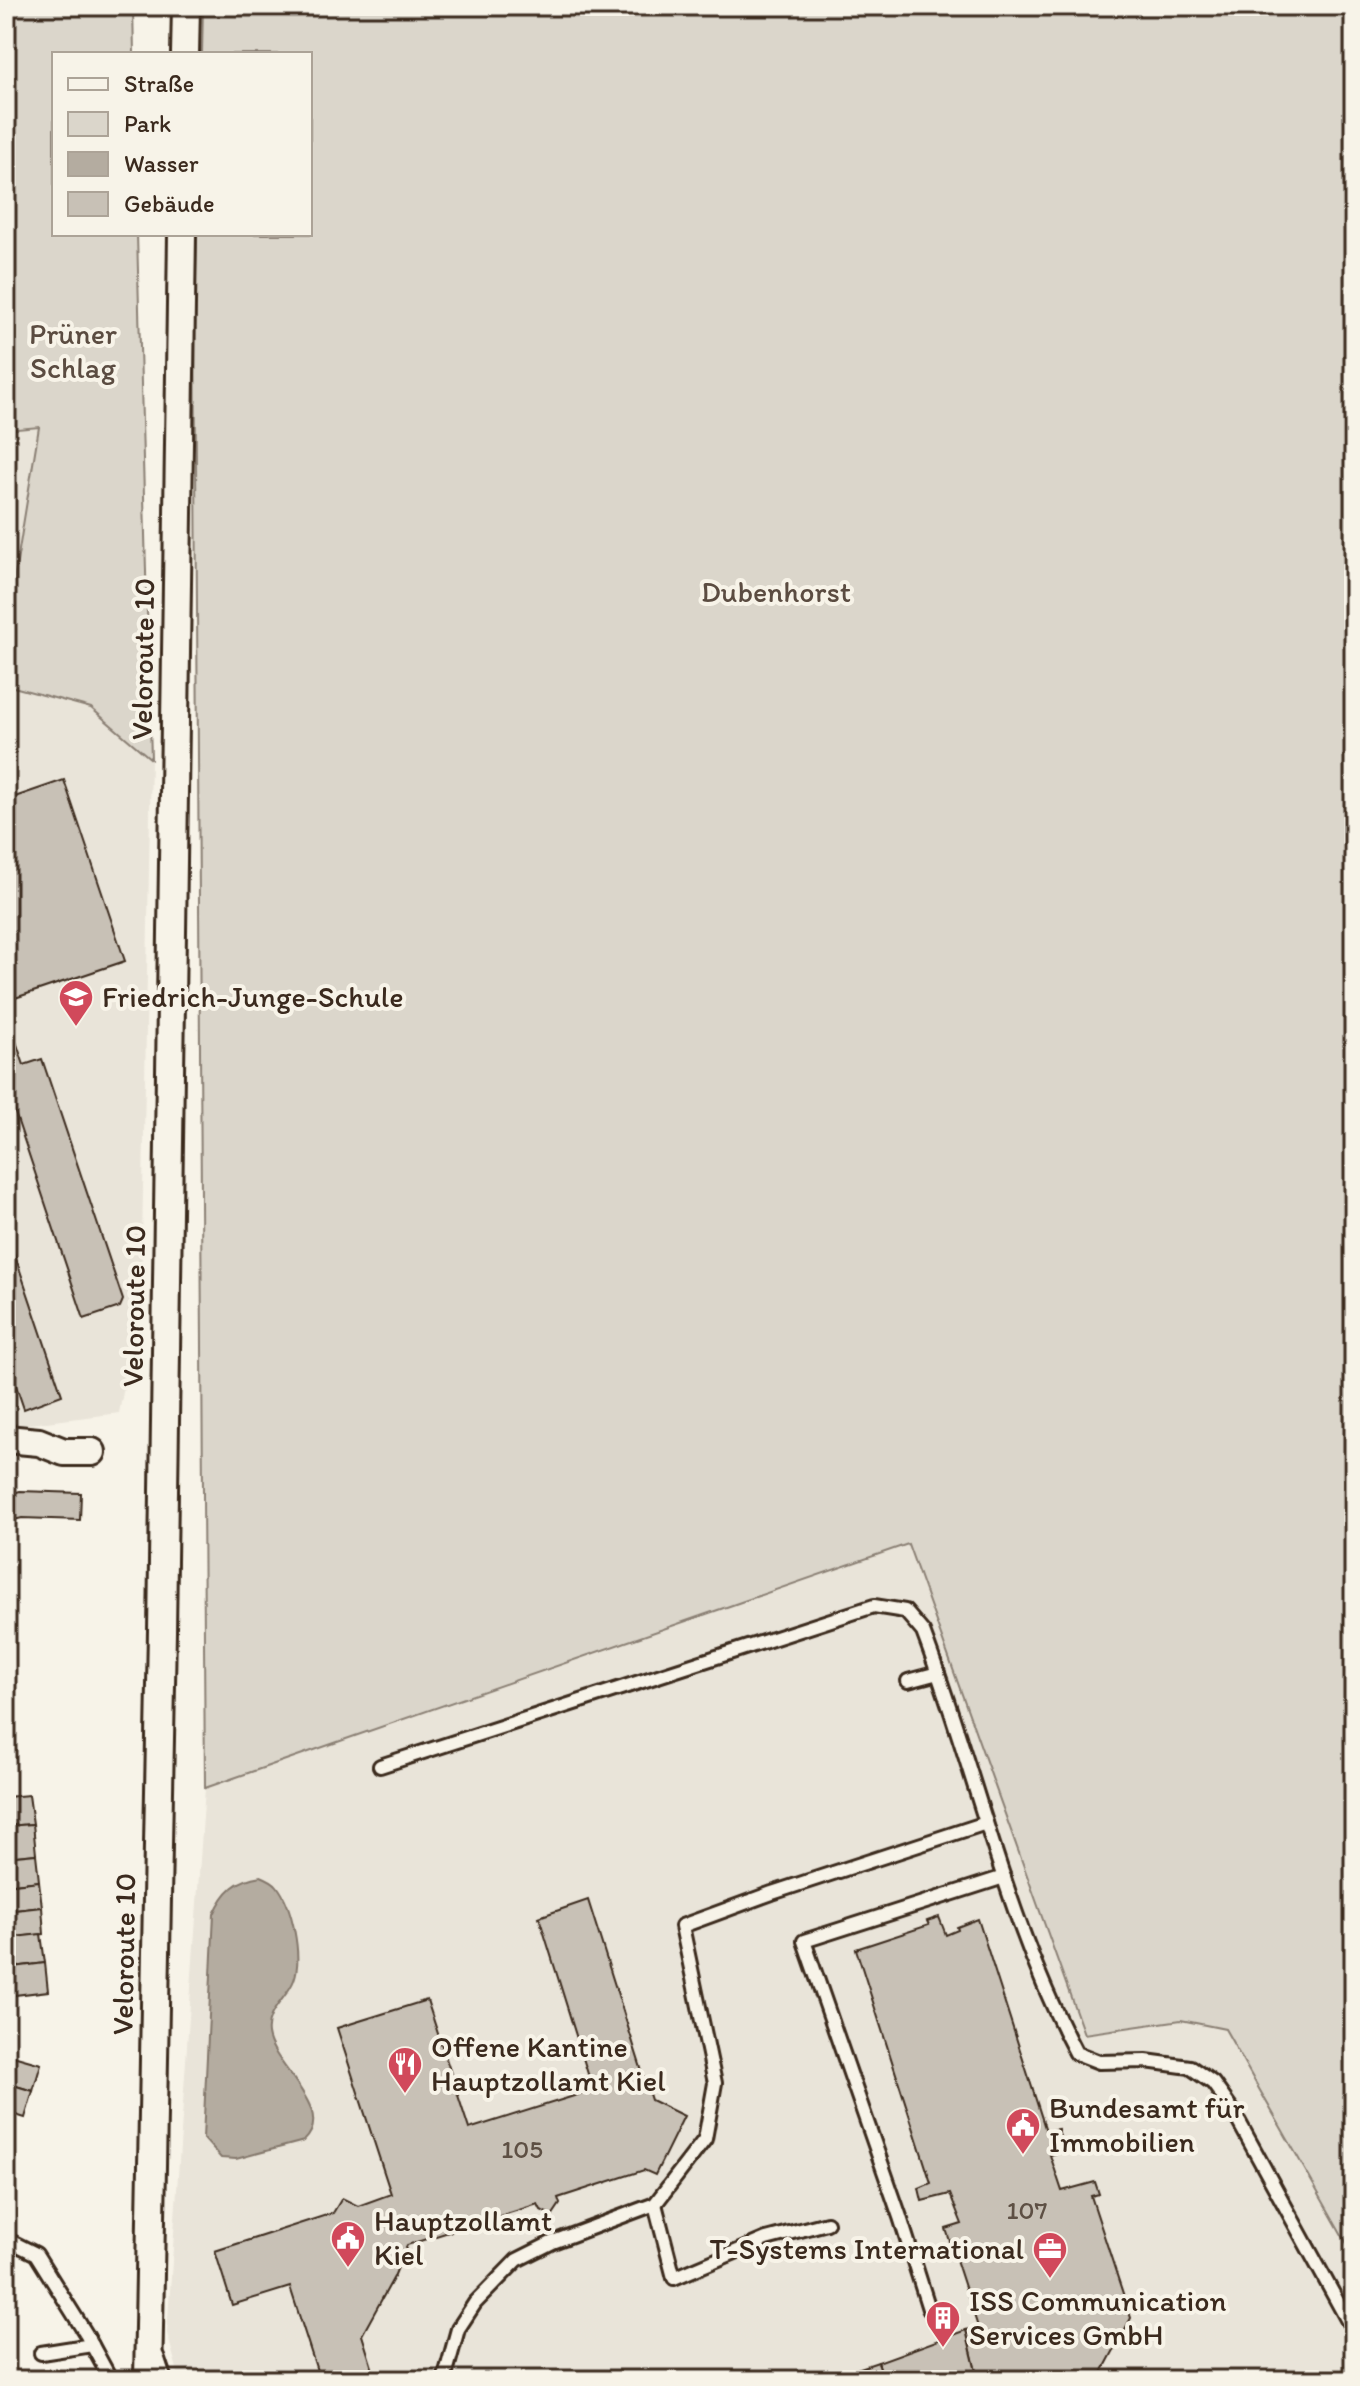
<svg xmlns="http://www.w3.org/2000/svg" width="1360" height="2386" font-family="Itim,sans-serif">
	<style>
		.built { fill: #e9e4d9 }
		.green { fill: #dbd6cb; stroke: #8b8074; stroke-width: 2 }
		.water { fill: #b4aca0; stroke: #84786c; stroke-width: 2 }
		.building { fill: #c8c1b6; stroke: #3b2a1e; stroke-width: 2 }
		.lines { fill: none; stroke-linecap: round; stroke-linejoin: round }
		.service-casing { stroke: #3b2a1e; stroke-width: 18 }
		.minor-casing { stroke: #3b2a1e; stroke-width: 32 }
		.service { stroke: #f7f3e8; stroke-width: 12 }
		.minor { stroke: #f7f3e8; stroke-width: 26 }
		.labels { text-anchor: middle; stroke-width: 8; stroke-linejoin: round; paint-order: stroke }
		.number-label { font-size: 26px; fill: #5e5044 }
		.park-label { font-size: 30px; fill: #5b4c41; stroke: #f7f3e8 }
		.street-label { font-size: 30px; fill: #3b2a1e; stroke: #f7f3e8 }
		.poi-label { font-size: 30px; fill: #3b2a1e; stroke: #f7f3e8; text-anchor: start }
	</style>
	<rect width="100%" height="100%" fill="#f7f3e8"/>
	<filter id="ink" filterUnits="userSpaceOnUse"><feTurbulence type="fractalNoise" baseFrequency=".0125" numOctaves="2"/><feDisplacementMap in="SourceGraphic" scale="16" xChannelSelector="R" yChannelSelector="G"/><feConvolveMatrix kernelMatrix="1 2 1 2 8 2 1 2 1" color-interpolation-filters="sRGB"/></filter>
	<g filter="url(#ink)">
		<!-- built -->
		<g class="built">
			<path d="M40 426 6 630V430Z"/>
			<path d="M6 685 91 708 151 759 141 1298 119 1413 6 1427Z"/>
			<path d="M908 1544 1083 2033 1182 2020 1225 2029 1354 2256V2380H180L167 2333 205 1788Z"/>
		</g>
		<!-- green -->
		<g class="green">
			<path d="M6 6H133L134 54H54V234H137L151 759 91 708 6 685V630L39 427 6 430Z"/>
			<path d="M203 6H1354V2256L1225 2029 1181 2020 1084 2034 908 1544 205 1788 195 311 197 234H310V54H202Z"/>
		</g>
		<!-- water -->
		<path class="water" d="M261 1876C266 1878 273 1881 277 1886 292 1905 303 1956 294 1980 287 1999 265 2011 268 2034 272 2065 337 2111 304 2141L236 2159 221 2158 203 2138 214 1914C225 1890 236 1880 261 1876Z"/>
		<!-- building -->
		<g class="building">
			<path d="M64 780 125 961 6 1001V800Z"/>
			<path d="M6 1012 24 1065 42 1059 123 1300 120 1307 84 1319 11 1101 6 1103Z"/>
			<path d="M6 1229 62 1395 24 1409 6 1356Z"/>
			<path d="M20 1491 81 1493 80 1520 22 1518 6 1522V1495Z"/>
			<path d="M29 1795 33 1824 6 1826V1797Z"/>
			<path d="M33 1824 36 1854 6 1857V1826Z"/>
			<path d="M36 1854 39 1881 6 1885V1857Z"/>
			<path d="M39 1881 42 1907 6 1911V1885Z"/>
			<path d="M588 1900 651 2100 684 2116 655 2175 644 2170 558 2198 560 2204 552 2216 541 2210 538 2204 407 2245 394 2277 362 2335 376 2380H320L290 2287 232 2305 215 2251 333 2213 342 2198 358 2206 391 2194 337 2028 427 2000 469 2129 593 2090 539 1917Z"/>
			<path d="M42 1907 44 1934 7 1938 6 1911Z"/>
			<path d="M939 1917 946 1935 958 1930 957 1927 978 1919 1046 2131 1058 2129 1064 2151 1050 2155 1062 2191 1095 2182 1099 2194 1091 2196 1131 2318 1098 2380H978L966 2330 978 2327 946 2229 962 2224 950 2194 922 2201 919 2188 931 2183 856 1949 929 1925 927 1921Z"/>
			<path d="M41 1934 45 1963 6 1968V1938Z"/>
			<path d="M45 1963 48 1991 6 1996V1968Z"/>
			<path d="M6 2054 41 2064 33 2091 6 2083Z"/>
			<path d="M6 2083 33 2091 25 2118 6 2112Z"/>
			<path d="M6 2112 14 2115 6 2142Z"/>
			<path d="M966 2330 978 2380H884L878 2362Z"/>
			<path d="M878 2362 884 2380H824Z"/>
		</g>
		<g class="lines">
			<!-- service casing -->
			<g class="service-casing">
				<g id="service">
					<path d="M908 1681 938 1673"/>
					<path d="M380 1766 874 1606 905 1611 923 1632C976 1771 1006 1921 1076 2053L1099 2062 1146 2061 1190 2067 1213 2083 1233 2111 1354 2332"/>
					<path d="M655 2204 674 2278 766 2239 827 2223"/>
					<path d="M6 2239 36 2254 86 2334 111 2380"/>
					<path d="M929 2309 900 2217 804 1941 1004 1877"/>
					<path d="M41 2353 92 2345"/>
					<path d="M157 2356 165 2380"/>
					<path d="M444 2380 458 2329 475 2303 517 2260 553 2242 655 2204 705 2139 715 2083 682 1926 772 1893 986 1823"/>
				</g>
			</g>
			<!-- minor casing -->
			<g class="minor-casing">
				<g id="minor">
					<path d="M185 54 186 6"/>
					<path d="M6 1439 39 1442 64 1452H92"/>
					<path d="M148 2380 162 1631 182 234"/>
				</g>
			</g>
			<!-- service -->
			<use href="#service" class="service"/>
			<!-- minor -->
			<use href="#minor" class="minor"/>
		</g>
	</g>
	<!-- icons -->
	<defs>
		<g id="school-pin" transform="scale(1.8)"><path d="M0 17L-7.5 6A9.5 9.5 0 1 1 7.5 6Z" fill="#d1495b" stroke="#f7f3e8"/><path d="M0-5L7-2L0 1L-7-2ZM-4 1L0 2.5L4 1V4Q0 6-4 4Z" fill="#fff"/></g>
		<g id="restaurant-pin" transform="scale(1.8)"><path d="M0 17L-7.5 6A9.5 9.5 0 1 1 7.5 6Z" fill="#d1495b" stroke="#f7f3e8"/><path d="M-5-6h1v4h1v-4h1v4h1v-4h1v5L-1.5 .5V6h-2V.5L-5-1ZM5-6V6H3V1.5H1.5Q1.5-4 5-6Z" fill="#fff"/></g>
		<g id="civic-pin" transform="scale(1.8)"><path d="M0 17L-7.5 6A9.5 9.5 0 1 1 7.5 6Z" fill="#d1495b" stroke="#f7f3e8"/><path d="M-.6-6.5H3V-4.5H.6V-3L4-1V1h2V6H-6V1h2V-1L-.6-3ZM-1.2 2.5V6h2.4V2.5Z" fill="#fff"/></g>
		<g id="office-pin" transform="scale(1.8)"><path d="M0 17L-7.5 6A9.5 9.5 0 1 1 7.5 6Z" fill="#d1495b" stroke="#f7f3e8"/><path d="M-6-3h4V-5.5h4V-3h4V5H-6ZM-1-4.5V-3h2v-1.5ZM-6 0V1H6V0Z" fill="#fff"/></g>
		<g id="building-pin" transform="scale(1.8)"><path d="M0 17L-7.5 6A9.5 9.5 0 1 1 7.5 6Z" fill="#d1495b" stroke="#f7f3e8"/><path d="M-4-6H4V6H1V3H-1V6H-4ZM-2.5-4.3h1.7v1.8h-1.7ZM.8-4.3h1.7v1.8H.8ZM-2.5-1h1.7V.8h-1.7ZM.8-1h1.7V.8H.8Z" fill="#fff"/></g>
	</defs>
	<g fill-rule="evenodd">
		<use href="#school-pin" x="76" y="997"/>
		<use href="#restaurant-pin" x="405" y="2064"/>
		<use href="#civic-pin" x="1023" y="2125"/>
		<use href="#civic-pin" x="348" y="2238"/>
		<use href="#office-pin" x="1050" y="2249"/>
		<use href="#building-pin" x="943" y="2318"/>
	</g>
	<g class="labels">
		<!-- number labels -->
		<g class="number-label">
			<text x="522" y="2158">105</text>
			<text x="1027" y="2219">107</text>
		</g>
		<!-- park labels -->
		<g class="park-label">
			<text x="73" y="344">Prüner<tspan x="73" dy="34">Schlag</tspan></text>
			<text x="776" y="602">Dubenhorst</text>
		</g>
		<!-- street labels -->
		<g class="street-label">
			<text transform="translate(143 659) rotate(-89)" y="10">Veloroute 10</text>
			<text transform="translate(134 1306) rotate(-89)" y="10">Veloroute 10</text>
			<text transform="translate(124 1954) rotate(-89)" y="10">Veloroute 10</text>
		</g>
		<!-- poi labels -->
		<g class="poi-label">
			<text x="102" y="1007">Friedrich-Junge-Schule</text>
			<text x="431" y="2057">Offene Kantine<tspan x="431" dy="34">Hauptzollamt Kiel</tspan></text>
			<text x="1049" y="2118">Bundesamt für<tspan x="1049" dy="34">Immobilien</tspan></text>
			<text x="374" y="2231">Hauptzollamt<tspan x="374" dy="34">Kiel</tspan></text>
			<text x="1024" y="2259" text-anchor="end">T-Systems International</text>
			<text x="969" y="2311">ISS Communication<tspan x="969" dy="34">Services GmbH</tspan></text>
		</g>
	</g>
	<!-- margin -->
	<rect width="1360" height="2386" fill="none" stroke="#f7f3e8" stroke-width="32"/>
	<rect x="16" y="16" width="1328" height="2354" fill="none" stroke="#3b2a1e" stroke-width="3" filter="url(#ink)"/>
	<!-- legend -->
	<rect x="52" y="52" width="260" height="184" fill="#f7f3e8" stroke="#aca397" stroke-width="2"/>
	<rect x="68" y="78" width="40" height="12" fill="#f7f3e8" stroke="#aca397" stroke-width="2"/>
	<text x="124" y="92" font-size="24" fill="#3b2a1e">Straße</text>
	<rect x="68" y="112" width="40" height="24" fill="#dbd6cb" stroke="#aca397" stroke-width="2"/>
	<text x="124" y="132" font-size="24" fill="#3b2a1e">Park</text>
	<rect x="68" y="152" width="40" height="24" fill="#b4aca0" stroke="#aca397" stroke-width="2"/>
	<text x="124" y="172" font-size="24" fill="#3b2a1e">Wasser</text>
	<rect x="68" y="192" width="40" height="24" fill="#c8c1b6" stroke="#aca397" stroke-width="2"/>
	<text x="124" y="212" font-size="24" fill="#3b2a1e">Gebäude</text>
</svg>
